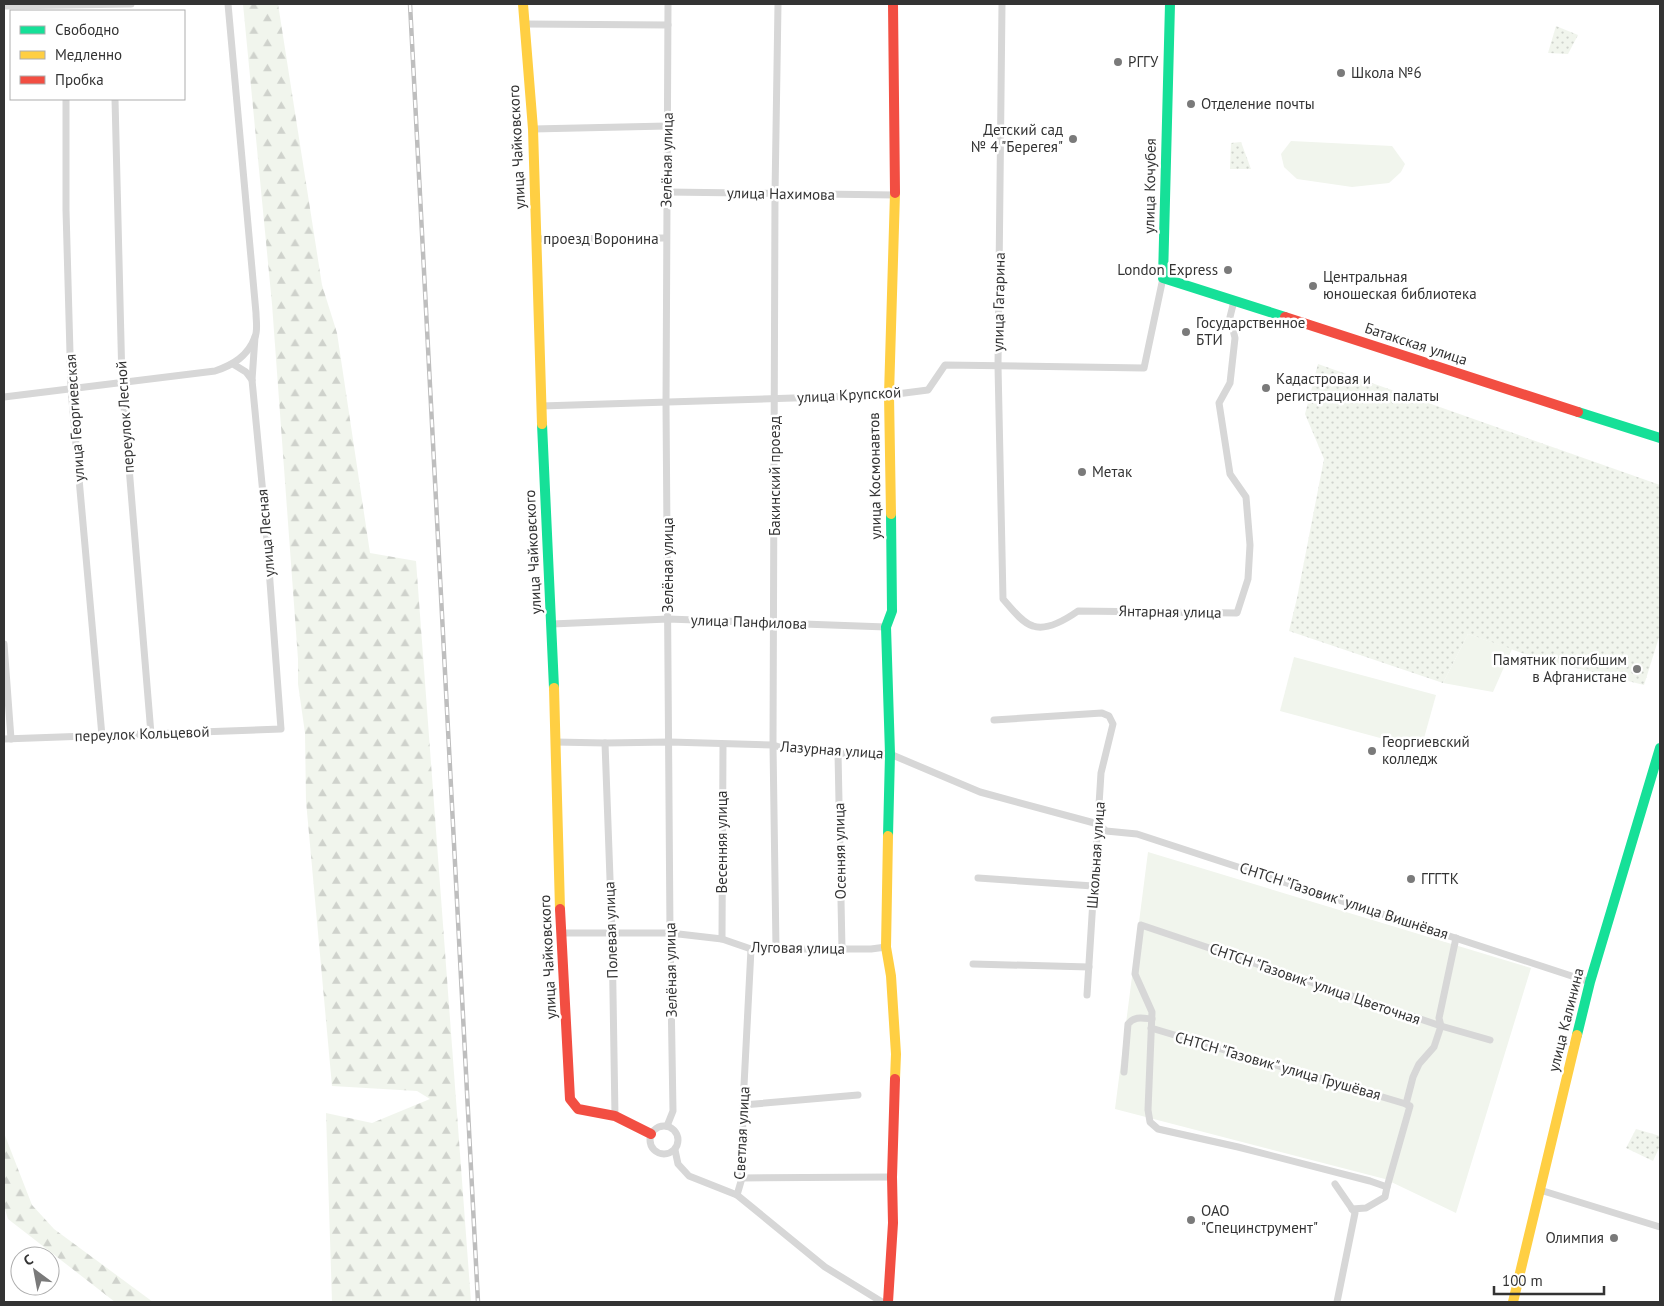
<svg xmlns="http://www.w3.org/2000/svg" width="1664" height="1306" font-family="'PT Sans',sans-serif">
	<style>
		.grass { fill: url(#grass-dots) }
		.forest { fill: url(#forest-firs) }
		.garden { fill: #f1f5ed }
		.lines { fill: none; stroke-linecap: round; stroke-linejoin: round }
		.street { stroke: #d7d7d7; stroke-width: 7 }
		.fast { stroke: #16e098; stroke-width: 10 }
		.slow { stroke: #ffcf43; stroke-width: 10 }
		.jam { stroke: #f24e42; stroke-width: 10 }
		.rail-casing { stroke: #bebebe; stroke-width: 4.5 }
		.rail { stroke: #fff; stroke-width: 2.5; stroke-dasharray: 8; stroke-linecap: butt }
		.poi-dot { fill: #7a7a7a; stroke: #fff; stroke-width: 2 }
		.labels { text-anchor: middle; stroke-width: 5; stroke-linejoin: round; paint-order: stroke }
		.poi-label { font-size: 15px; fill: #333; stroke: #fff; text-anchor: start }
		.street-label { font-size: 15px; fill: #333; stroke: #fff }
	</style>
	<defs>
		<pattern id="grass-dots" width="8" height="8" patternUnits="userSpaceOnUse" patternTransform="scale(1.25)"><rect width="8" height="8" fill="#f1f5ed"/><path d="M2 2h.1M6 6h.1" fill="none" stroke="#cfd2cc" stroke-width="1.8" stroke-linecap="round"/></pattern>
		<pattern id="forest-firs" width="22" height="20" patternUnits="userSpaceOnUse" patternTransform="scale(1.25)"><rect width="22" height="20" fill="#f1f5ed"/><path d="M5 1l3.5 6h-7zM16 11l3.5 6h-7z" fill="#cfd2cc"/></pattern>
	</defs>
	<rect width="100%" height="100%" fill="#fff"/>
	<!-- grass -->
	<g class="grass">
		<path d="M1556 26 1578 35 1568 54 1548 53Z"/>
		<path d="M1241 142 1251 169H1230L1231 143Z"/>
		<path d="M1318 364 1660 485V634L1644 685 1536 658 1468 634 1443 683 1289 631 1297 598 1324 459 1305 414Z"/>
		<path d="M1636 1129 1660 1136V1146L1653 1161 1626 1148Z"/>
	</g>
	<!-- forest -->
	<g class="forest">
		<path d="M243 4H278L322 285 337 333 370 553 416 561 471 1302H332L326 1113 372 1123 430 1099 417 1091 332 1086 306 801 305 733 298 684V659L272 304Z"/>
		<path d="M4 1133 32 1205 54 1229 153 1302H115L8 1219 4 1206Z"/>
	</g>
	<!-- garden -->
	<g class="garden">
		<path d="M1291 141 1392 146 1405 164 1401 172 1389 183 1352 187 1297 179 1284 167 1281 154Z"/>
		<path d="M1468 634 1512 649 1493 692 1443 683Z"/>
		<path d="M1294 657 1436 695 1421 749 1280 711Z"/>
		<path d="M1148 852 1531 968 1456 1213 1385 1179 1115 1109Z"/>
	</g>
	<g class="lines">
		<!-- street -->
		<g class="street">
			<path d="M1002 4 998 366 1003 599C1011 608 1022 623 1033 626 1047 631 1068 618 1078 611L1237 613 1248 579 1250 545 1246 497 1230 474 1219 403 1230 383 1235 338 1230 317 1234 301"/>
			<path d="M4 6 131 4"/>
			<path d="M525 24 668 25"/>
			<path d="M66 99V210L71 389 102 736"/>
			<path d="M115 99 122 382 151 734"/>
			<path d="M533 129 667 126"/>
			<path d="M666 192 895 195"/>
			<path d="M536 239 666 238"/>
			<path d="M233 364 246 372 252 380"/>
			<path d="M4 397 215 371C233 365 248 356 255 337 258 330 256 321 256 313L228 4"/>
			<path d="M541 406 889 395 928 390 945 365 1144 368 1163 278"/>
			<path d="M552 624 668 619 886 627"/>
			<path d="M4 644 11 739"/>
			<path d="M994 720 1102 713 1109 716 1113 724 1101 773 1087 995"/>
			<path d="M4 739 281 729 265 515 252 380 255 337"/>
			<path d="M555 742 605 743 670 742 773 745 786 749 838 753 890 754 980 792 1098 824 1106 831 1137 834 1590 982"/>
			<path d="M605 743 612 933 615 1116"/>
			<path d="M838 753 842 949"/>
			<path d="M978 878 1093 886"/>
			<path d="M561 933H670L722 939 751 949H871L886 947"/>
			<path d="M722 939 723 745"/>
			<path d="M776 948 773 745 775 194 778 4"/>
			<path d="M751 949 743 1105 742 1178 737 1195 825 1267 882 1302"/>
			<path d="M973 964 1089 967"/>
			<path d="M1151 1028 1406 1104"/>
			<path d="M1124 1072 1128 1024C1134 1016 1142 1018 1152 1019"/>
			<path d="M743 1105 858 1095"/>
			<circle cx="664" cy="1140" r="14"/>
			<path d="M667 1126 673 1111 670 933 666 404 668 4"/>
			<path d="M675 1150 678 1164 689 1176 737 1195"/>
			<path d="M742 1178 892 1177"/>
			<path d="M1335 1184 1355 1213 1337 1302"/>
			<path d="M1387 1187 1370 1181 1238 1147 1158 1129 1150 1122 1148 1110 1152 1012 1135 974 1141 925 1441 1026 1490 1040"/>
			<path d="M1540 1190 1660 1227"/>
			<path d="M1352 1209 1366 1208 1385 1197 1387 1187 1410 1106 1406 1104 1413 1077 1419 1064 1434 1047 1441 1026 1439 1018 1456 938"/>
		</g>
		<!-- fast -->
		<g class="fast">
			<path d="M1170 4 1163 278 1285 317"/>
			<path d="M1578 412 1660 438"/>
			<path d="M542 424 554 688"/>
			<path d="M888 836 890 754 886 627 892 611 891 514"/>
			<path d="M1577 1035 1590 982 1660 748"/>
		</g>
		<!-- slow -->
		<g class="slow">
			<path d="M523 4 533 129 542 424"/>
			<path d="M891 514 889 395 895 193"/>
			<path d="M554 688 560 909"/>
			<path d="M888 836 886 947 891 976 896 1054 895 1079"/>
			<path d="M1513 1302 1577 1035"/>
		</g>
		<!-- jam -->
		<g class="jam">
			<path d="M893 4 895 193"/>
			<path d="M1285 317 1578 412"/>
			<path d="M560 909 570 1099 578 1109 615 1116 651 1134"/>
			<path d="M888 1302 893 1223 892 1177 895 1079"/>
		</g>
		<!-- rail casing -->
		<g class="rail-casing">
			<path id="rail" d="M410 4 478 1302"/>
		</g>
		<!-- rail -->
		<use href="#rail" class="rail"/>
	</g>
	<!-- markers -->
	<g class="poi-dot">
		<circle cx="1118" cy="62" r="5"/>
		<circle cx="1341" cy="73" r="5"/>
		<circle cx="1191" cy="104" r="5"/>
		<circle cx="1073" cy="139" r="5"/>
		<circle cx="1228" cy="270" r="5"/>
		<circle cx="1313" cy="286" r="5"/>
		<circle cx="1186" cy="332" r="5"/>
		<circle cx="1266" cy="388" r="5"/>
		<circle cx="1082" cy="472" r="5"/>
		<circle cx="1637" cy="669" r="5"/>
		<circle cx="1372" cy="751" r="5"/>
		<circle cx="1411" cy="879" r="5"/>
		<circle cx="1191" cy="1220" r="5"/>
		<circle cx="1614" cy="1238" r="5"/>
	</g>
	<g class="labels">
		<!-- poi labels -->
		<g class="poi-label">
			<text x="1128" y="67">РГГУ</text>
			<text x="1351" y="78">Школа №6</text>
			<text x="1201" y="109">Отделение почты</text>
			<text x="1063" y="135" text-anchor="end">Детский сад<tspan x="1063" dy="17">№ 4 "Берегея"</tspan></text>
			<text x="1218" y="275" text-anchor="end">London Express</text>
			<text x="1323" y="282">Центральная<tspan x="1323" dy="17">юношеская библиотека</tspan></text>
			<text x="1196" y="328">Государственное<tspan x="1196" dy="17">БТИ</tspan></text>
			<text x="1276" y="384">Кадастровая и<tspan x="1276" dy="17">регистрационная палаты</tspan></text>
			<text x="1092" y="477">Метак</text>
			<text x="1627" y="665" text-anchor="end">Памятник погибшим<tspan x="1627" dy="17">в Афганистане</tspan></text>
			<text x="1382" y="747">Георгиевский<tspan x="1382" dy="17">колледж</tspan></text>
			<text x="1421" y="884">ГГГТК</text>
			<text x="1201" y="1216">ОАО<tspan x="1201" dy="17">"Специнструмент"</tspan></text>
			<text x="1604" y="1243" text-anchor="end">Олимпия</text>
		</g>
		<!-- street labels -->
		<g class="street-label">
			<text transform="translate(517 147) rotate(-93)" y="5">улица Чайковского</text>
			<text transform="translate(667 160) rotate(-89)" y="5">Зелёная улица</text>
			<text transform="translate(1150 186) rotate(-89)" y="5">улица Кочубея</text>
			<text transform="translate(781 194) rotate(1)" y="5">улица Нахимова</text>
			<text x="601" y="244">проезд Воронина</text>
			<text transform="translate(999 302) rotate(-89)" y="5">улица Гагарина</text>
			<text transform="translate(1416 344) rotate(18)" y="5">Батакская улица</text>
			<text transform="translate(849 395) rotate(-3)" y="5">улица Крупской</text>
			<text transform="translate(125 417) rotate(-94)" y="5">переулок Лесной</text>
			<text transform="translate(75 418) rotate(-94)" y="5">улица Георгиевская</text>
			<text transform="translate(775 476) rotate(-90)" y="5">Бакинский проезд</text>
			<text transform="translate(875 476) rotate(-91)" y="5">улица Космонавтов</text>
			<text transform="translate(266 533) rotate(-95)" y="5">улица Лесная</text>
			<text transform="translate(533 552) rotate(-93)" y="5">улица Чайковского</text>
			<text transform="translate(668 565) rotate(-90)" y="5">Зелёная улица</text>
			<text transform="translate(1170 612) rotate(1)" y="5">Янтарная улица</text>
			<text transform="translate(749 622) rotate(2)" y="5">улица Панфилова</text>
			<text transform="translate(142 734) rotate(-2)" y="5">переулок Кольцевой</text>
			<text transform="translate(832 750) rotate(4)" y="5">Лазурная улица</text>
			<text transform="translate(722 842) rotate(-90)" y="5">Весенняя улица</text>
			<text transform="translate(840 851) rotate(-91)" y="5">Осенняя улица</text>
			<text transform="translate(1096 855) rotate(-86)" y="5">Школьная улица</text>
			<text transform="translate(1344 901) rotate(18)" y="5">СНТСН "Газовик" улица Вишнёвая</text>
			<text transform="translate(611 930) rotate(-92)" y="5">Полевая улица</text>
			<text transform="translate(798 948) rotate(1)" y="5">Луговая улица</text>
			<text transform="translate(548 957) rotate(-93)" y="5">улица Чайковского</text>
			<text transform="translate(671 970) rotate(-91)" y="5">Зелёная улица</text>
			<text transform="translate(1315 984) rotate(19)" y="5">СНТСН "Газовик" улица Цветочная</text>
			<text transform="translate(1566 1020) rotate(-76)" y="5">улица Калинина</text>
			<text transform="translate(1278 1066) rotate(16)" y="5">СНТСН "Газовик" улица Грушёвая</text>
			<text transform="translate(742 1133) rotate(-87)" y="5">Светлая улица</text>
		</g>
	</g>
	<!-- border -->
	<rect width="1664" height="1306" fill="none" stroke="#333333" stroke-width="10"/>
	<!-- legend -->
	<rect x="10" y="10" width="175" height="90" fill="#ffffff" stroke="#adadad"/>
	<rect x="20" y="26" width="25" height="8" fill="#16e098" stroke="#adadad"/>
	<text x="55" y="35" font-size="15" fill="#333333">Свободно</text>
	<rect x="20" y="51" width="25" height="8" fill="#ffcf43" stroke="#adadad"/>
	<text x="55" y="60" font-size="15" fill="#333333">Медленно</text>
	<rect x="20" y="76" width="25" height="8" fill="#f24e42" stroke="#adadad"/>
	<text x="55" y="85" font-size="15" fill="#333333">Пробка</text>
	<!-- north arrow -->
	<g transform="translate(35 1271) rotate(328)"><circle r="24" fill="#ffffff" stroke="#adadad"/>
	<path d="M0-4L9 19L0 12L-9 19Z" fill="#7a7a7a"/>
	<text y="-8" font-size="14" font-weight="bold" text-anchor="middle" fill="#333333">С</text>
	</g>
	<!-- scale -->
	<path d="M1494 1286v8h110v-8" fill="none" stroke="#333333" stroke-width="2.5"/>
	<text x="1502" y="1286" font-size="15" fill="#333333" stroke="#ffffff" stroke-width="4" paint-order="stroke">100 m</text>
</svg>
